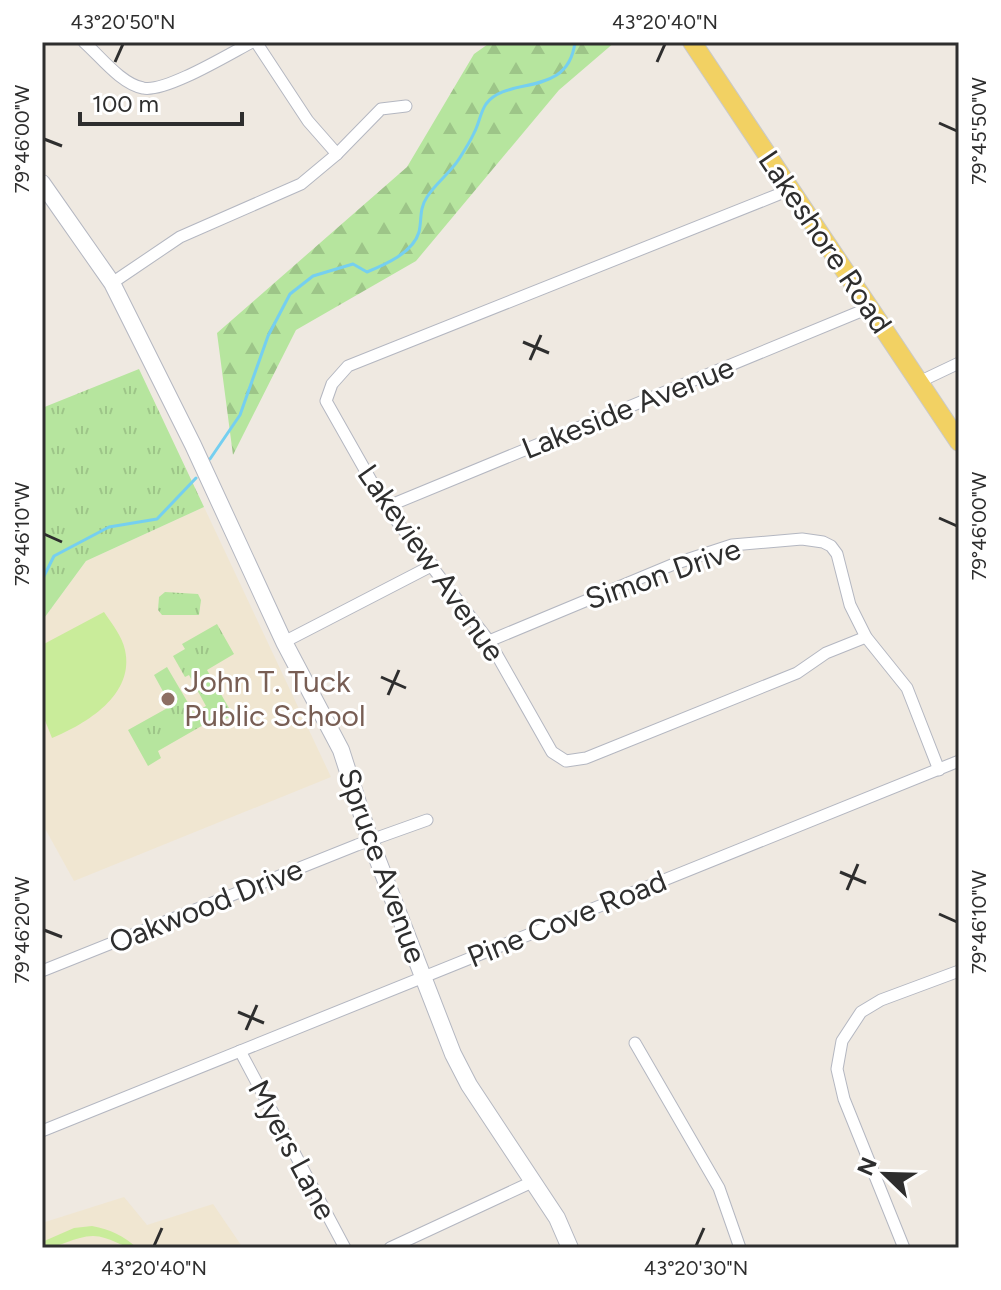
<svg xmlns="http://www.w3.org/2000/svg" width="1001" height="1290" font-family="Figtree,sans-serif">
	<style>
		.education { fill: #f0e6d1 }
		.forest { fill: url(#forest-firs) }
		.park { fill: url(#park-tufts) }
		.pitch { fill: #c9ec9a }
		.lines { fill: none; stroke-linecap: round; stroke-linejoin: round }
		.stream { stroke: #75cff0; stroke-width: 3 }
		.street-casing { stroke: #b4b7c1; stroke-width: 13 }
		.secondary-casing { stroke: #b4b7c1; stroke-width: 18 }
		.primary-casing { stroke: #c9c9c9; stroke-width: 20 }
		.street { stroke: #fff; stroke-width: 11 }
		.secondary { stroke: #fff; stroke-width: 16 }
		.primary { stroke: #f2d163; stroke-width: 18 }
		.ticks { fill: none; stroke: #2e2e2e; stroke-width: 3 }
		.education-dot { fill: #8d6e63; stroke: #fff; stroke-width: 3 }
		.labels { text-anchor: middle; stroke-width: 6; stroke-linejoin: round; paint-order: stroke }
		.street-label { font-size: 30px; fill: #2e2e2e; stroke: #fff }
		.education-label { font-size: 30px; fill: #785e54; stroke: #fff; text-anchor: start }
		.neatline { fill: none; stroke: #2e2e2e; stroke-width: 3 }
		.ticks-label { font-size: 20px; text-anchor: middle; fill: #2e2e2e }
	</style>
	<defs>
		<pattern id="forest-firs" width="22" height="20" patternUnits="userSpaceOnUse" patternTransform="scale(2)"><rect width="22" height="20" fill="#b6e59e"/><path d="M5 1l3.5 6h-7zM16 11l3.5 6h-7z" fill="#9dc588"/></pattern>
		<pattern id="park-tufts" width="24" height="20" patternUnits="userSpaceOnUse" patternTransform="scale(2)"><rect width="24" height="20" fill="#b6e59e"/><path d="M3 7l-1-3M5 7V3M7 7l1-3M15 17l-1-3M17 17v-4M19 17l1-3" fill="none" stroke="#9dc588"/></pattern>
	</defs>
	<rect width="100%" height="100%" fill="#efe9e1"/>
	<!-- education -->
	<g class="education">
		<path d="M204 507 331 777 74 881 42 823V621L86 561Z"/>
		<path d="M124 1197 147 1225 213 1204 243 1248H42V1223Z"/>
	</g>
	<!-- forest -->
	<path class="forest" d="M491 42H615L559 90 416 261 296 330 233 455 217 333 407 167 474 54Z"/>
	<!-- park -->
	<g class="park">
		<path d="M139 369 204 507 86 561 42 621V408Z"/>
		<path d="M165 592 198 594 201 600 199 615H162L158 610 159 597Z"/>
		<path d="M217 624 234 654 207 670 233 715 215 725 212 720 158 751 161 758 148 766 128 730 171 706 154 675 167 667 194 713 206 706 189 675 185 677 173 656 185 649 182 644Z"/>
	</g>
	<!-- pitch -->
	<g class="pitch">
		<path d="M104 612C112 624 122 636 125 650 135 695 86 724 52 738L42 713V645Z"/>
		<path d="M92 1226C111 1230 123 1235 137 1248 121 1248 110 1236 93 1236 75 1236 60 1248 42 1248V1242L74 1228Z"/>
	</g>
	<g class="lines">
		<!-- stream -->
		<g class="stream">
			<path d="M210 459 240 415 268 336 290 294 313 276 353 264 367 272C384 265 413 253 419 232 422 219 419 209 427 197 436 183 450 173 459 159 464 151 470 142 474 133 479 124 480 113 486 104 507 75 568 99 575 42"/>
			<path d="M42 580 54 556 109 527 157 519 196 478"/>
		</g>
		<!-- street casing -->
		<g class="street-casing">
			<g id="street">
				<path d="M84 42C100 56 121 84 143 88 165 93 229 54 252 42"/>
				<path d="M256 42 308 121 337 154"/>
				<path d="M789 187 777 195 348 366 332 384 326 401 386 507 489 641 552 752 566 761 586 758 797 673 826 653 866 637"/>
				<path d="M112 283 180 237 301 184 337 154 381 109 406 106"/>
				<path d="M919 382 959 363"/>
				<path d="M386 507 859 312 868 306"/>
				<path d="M489 641 674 564 732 545 802 539 823 542 831 546 837 554 850 605 866 637 907 688 939 770"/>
				<path d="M284 642 433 565"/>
				<path d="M42 971 357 845 427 820"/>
				<path d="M635 1043 719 1188 740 1248"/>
				<path d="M240 1051 345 1248"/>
				<path d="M42 1131 959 761"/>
				<path d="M390 1248 532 1182"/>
				<path d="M904 1248 844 1099 837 1069 842 1041 861 1012 881 1000 959 971"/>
			</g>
		</g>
		<!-- secondary casing -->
		<g class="secondary-casing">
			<path id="secondary" d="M42 183 112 283 193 445 284 642 341 750 370 840 453 1054 469 1085 557 1218 570 1248"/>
		</g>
		<!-- primary casing -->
		<g class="primary-casing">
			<path id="primary" d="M692 42 959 442"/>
		</g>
		<!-- street -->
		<use href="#street" class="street"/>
		<!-- secondary -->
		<use href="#secondary" class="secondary"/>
		<!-- primary -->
		<use href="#primary" class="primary"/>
	</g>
	<!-- ticks -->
	<path class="ticks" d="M115 62 123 44M657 62 665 44M939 123 957 131M44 139 62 146M523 342 549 353M530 360 541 335M939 518 957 526M44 534 62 542M381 677 406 688M388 695 399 670M840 872 866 883M847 890 858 864M939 914 957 922M44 930 62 937M238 1012 264 1023M246 1030 257 1005M154 1246 162 1228M696 1246 704 1228"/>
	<!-- markers -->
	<circle class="education-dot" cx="168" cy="699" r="8"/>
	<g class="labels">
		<!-- street labels -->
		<g class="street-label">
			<text transform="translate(825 242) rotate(56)" y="10">Lakeshore Road</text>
			<text transform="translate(628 408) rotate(-22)" y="10">Lakeside Avenue</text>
			<text transform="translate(431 563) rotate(55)" y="10">Lakeview Avenue</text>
			<text transform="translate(663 574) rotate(-19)" y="10">Simon Drive</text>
			<text transform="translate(382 866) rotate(70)" y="10">Spruce Avenue</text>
			<text transform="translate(206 906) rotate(-22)" y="10">Oakwood Drive</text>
			<text transform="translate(567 919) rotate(-22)" y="10">Pine Cove Road</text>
			<text transform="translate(292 1150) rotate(62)" y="10">Myers Lane</text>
		</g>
		<!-- education labels -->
		<g class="education-label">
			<text x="184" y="692">John T. Tuck<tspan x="184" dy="34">Public School</tspan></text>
		</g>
	</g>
	<!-- border -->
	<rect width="1001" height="1290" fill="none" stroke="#ffffff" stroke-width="88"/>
	<!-- north arrow -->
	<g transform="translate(885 1174) rotate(293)" stroke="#ffffff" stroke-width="6" paint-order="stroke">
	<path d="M0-6L14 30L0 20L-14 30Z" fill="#2e2e2e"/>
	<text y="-12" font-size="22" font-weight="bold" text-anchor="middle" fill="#2e2e2e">N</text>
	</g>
	<!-- scale -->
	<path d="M80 112v12h162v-12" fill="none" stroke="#2e2e2e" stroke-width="4"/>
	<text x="92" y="112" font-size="24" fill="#2e2e2e" stroke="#ffffff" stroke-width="6" paint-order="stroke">100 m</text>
	<rect x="44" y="44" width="913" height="1202" class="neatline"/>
	<g class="ticks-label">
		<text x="123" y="29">43°20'50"N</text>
		<text x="665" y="29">43°20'40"N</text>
		<text transform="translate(979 131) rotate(-90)" y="7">79°45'50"W</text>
		<text transform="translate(22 139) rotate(-90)" y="7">79°46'00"W</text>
		<text transform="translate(979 526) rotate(-90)" y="7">79°46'00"W</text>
		<text transform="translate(22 534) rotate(-90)" y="7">79°46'10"W</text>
		<text transform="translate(979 922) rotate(-90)" y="7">79°46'10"W</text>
		<text transform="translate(22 930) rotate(-90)" y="7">79°46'20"W</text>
		<text x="154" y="1275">43°20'40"N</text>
		<text x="696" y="1275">43°20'30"N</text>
	</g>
</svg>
